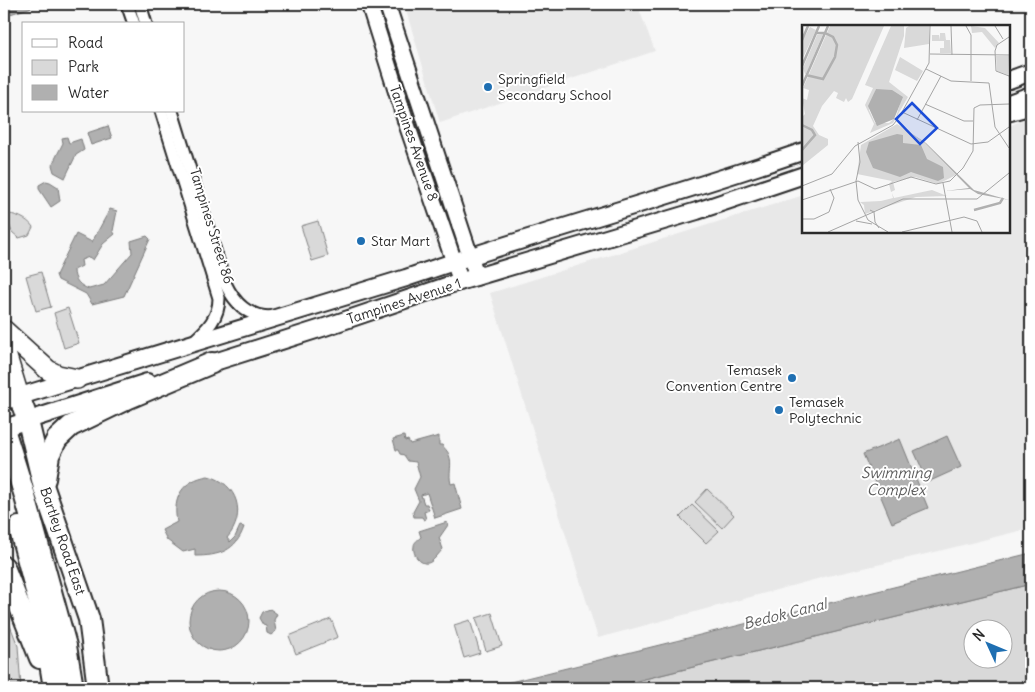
<svg xmlns="http://www.w3.org/2000/svg" width="1035" height="692" font-family="Delius,sans-serif">
	<style>
		.built { fill: #e8e8e8 }
		.green { fill: #d9d9d9; stroke: #828282; fill-rule: evenodd }
		.water { fill: #b0b0b0; stroke: #7b7b7b }
		.lines { fill: none; stroke-linecap: round; stroke-linejoin: round }
		.minor-casing { stroke: #2b2b2b; stroke-width: 15 }
		.tertiary-casing { stroke: #2b2b2b; stroke-width: 19 }
		.secondary-casing { stroke: #2b2b2b; stroke-width: 20 }
		.primary-casing { stroke: #2b2b2b; stroke-width: 22 }
		.trunk-casing { stroke: #2b2b2b; stroke-width: 24 }
		.minor { stroke: #fff; stroke-width: 11 }
		.tertiary { stroke: #fff; stroke-width: 15 }
		.secondary { stroke: #fff; stroke-width: 16 }
		.primary { stroke: #fff; stroke-width: 19 }
		.trunk { stroke: #fff; stroke-width: 20 }
		.poi-dot { fill: #1f6fb2; stroke: #fff; stroke-width: 2 }
		.labels { text-anchor: middle; stroke-width: 4; stroke-linejoin: round; paint-order: stroke }
		.poi-label { font-size: 14px; fill: #2b2b2b; stroke: #fff; text-anchor: start }
		.street-label { font-size: 14px; fill: #2b2b2b; stroke: #fff }
		.water-label { font-size: 15px; font-style: italic; fill: #5a5a5a; stroke: #fff }
		.inset-river { fill: none; stroke: #b0b0b0; stroke-width: 2.5 }
		.inset-road { fill: none; stroke: #a5a5a5; stroke-width: 1 }
		.view { fill: #1d4ed8; fill-opacity: 0.15; stroke: #1d4ed8; stroke-width: 2.5 }
		.inset-edge { fill: none; stroke: #2b2b2b; stroke-width: 2.5 }
	</style>
	<rect width="100%" height="100%" fill="#f7f7f7"/>
	<filter id="ink" filterUnits="userSpaceOnUse"><feTurbulence type="fractalNoise" baseFrequency=".02" numOctaves="2"/><feDisplacementMap in="SourceGraphic" scale="10" xChannelSelector="R" yChannelSelector="G"/><feConvolveMatrix kernelMatrix="1 2 1 2 8 2 1 2 1" color-interpolation-filters="sRGB"/></filter>
	<g filter="url(#ink)">
		<!-- built -->
		<g class="built">
			<path d="M404 4H637L655 51 440 123Z"/>
			<path d="M1031 116V528L935 552 828 576 598 638 490 293 804 195V231H1009V126Z"/>
		</g>
		<!-- green -->
		<g class="green">
			<path d="M5 214C14 213 28 219 33 227L29 235 19 238 12 232Z"/>
			<path d="M318 221 328 256 312 261 301 226Z"/>
			<path d="M41 272 51 307 36 311 26 276Z"/>
			<path d="M68 308 79 343 64 348 54 313Z"/>
			<path d="M707 489 734 515 722 528 695 502Z"/>
			<path d="M692 505 719 531 706 543 680 517Z"/>
			<path d="M1031 584V688H608ZM972 630H1002V660H972Z"/>
			<path d="M4 610 18 646 21 688H4Z"/>
			<path d="M492 613 502 646 486 651 476 618Z"/>
			<path d="M331 619 338 637 296 654 289 636Z"/>
			<path d="M470 620 480 653 464 658 454 625Z"/>
		</g>
		<!-- water -->
		<g class="water">
			<path d="M4 4H31L32 7 4 16Z"/>
			<path d="M108 126 112 138 91 145 87 133Z"/>
			<path d="M67 137 69 143 81 139 84 150 76 155 65 178 54 172 52 165 63 143 62 138Z"/>
			<path d="M46 181 50 182 58 187 60 201 51 207 39 189V185Z"/>
			<path d="M110 209 117 211 113 231 115 234 103 244 93 260 89 257 81 260 82 266 74 270C74 280 80 286 89 289L104 285 132 253 131 241 147 236 150 239 124 296 92 304 86 294 58 280 56 275 76 234 92 242Z"/>
			<path d="M404 436 405 441 408 440 410 444 439 436V445H442C444 448 448 451 449 455 453 464 448 473 451 484L455 483 462 509 435 518 427 493 421 495 424 504H427L429 510 424 512 426 519 424 520 422 517H414L413 512 419 501 414 489 420 477 416 462 408 461 404 455 400 454 398 450H396L393 439Z"/>
			<path d="M947 436 961 467 928 482 914 451Z"/>
			<path d="M900 439 928 508 892 523 863 454Z"/>
			<path d="M208 476C238 483 247 515 227 538L230 542 235 537 240 526 244 527C236 551 219 556 195 556V549L183 552 167 540 162 530 177 522C172 497 183 480 208 476Z"/>
			<path d="M447 522 448 525 439 538 443 549C439 553 433 562 428 563 420 565 412 554 414 546 414 542 418 540 421 537L419 531Z"/>
			<path d="M1031 553V584L608 688H486Z"/>
			<circle cx="219" cy="621" r="30"/>
			<path d="M270 609 277 614 274 620 276 631 271 635 267 633 266 626 263 625 259 618 262 612Z"/>
		</g>
		<g class="lines">
			<!-- minor casing -->
			<g class="minor-casing">
				<g id="minor">
					<path d="M127 4 134 24"/>
					<path d="M140 4 146 24"/>
					<path d="M161 111 219 298C219 318 207 329 194 341"/>
					<path d="M172 111 225 283C235 304 248 317 272 317"/>
					<path d="M1009 115 1031 109"/>
				</g>
			</g>
			<!-- tertiary casing -->
			<g class="tertiary-casing">
				<g id="tertiary">
					<path d="M369 4 405 119 461 282"/>
					<path d="M387 4 477 277"/>
				</g>
			</g>
			<!-- secondary casing -->
			<g class="secondary-casing">
				<g id="secondary">
					<path d="M1009 80 1031 72"/>
					<path d="M1009 103 1031 95"/>
					<path d="M202 366 322 328 449 285 697 211 804 175"/>
					<path d="M4 401 406 278C538 232 672 197 804 151"/>
					<path d="M4 428 147 382"/>
				</g>
			</g>
			<!-- primary casing -->
			<g class="primary-casing">
				<g id="primary">
					<path d="M4 330 48 370 58 375 77 379"/>
					<path d="M4 347 19 396"/>
				</g>
			</g>
			<!-- trunk casing -->
			<g class="trunk-casing">
				<g id="trunk">
					<path d="M19 396 28 421 44 488 89 619 98 688"/>
					<path d="M4 429 24 493 66 646 73 688"/>
					<path d="M45 479 49 455 57 439 71 426 129 398 212 363"/>
					<path d="M19 527 42 614 54 688"/>
					<path d="M4 567 40 658"/>
				</g>
			</g>
			<!-- minor -->
			<use href="#minor" class="minor"/>
			<!-- tertiary -->
			<use href="#tertiary" class="tertiary"/>
			<!-- secondary -->
			<use href="#secondary" class="secondary"/>
			<!-- primary -->
			<use href="#primary" class="primary"/>
			<!-- trunk -->
			<use href="#trunk" class="trunk"/>
		</g>
	</g>
	<!-- markers -->
	<g class="poi-dot">
		<circle cx="488" cy="87" r="5"/>
		<circle cx="361" cy="241" r="5"/>
		<circle cx="792" cy="378" r="5"/>
		<circle cx="779" cy="410" r="5"/>
	</g>
	<g class="labels">
		<!-- poi labels -->
		<g class="poi-label">
			<text x="498" y="84">Springfield<tspan x="498" dy="16">Secondary School</tspan></text>
			<text x="371" y="246">Star Mart</text>
			<text x="782" y="375" text-anchor="end">Temasek<tspan x="782" dy="16">Convention Centre</tspan></text>
			<text x="789" y="407">Temasek<tspan x="789" dy="16">Polytechnic</tspan></text>
		</g>
		<!-- street labels -->
		<g class="street-label">
			<text transform="translate(414 143) rotate(71)" y="5">Tampines Avenue 8</text>
			<text transform="translate(212 226) rotate(73)" y="5">Tampines Street 86</text>
			<text transform="translate(404 301) rotate(-18)" y="5">Tampines Avenue 1</text>
			<text transform="translate(63 541) rotate(71)" y="5">Bartley Road East</text>
		</g>
		<!-- water labels -->
		<g class="water-label">
			<text x="896" y="478">Swimming<tspan x="896" dy="17">Complex</tspan></text>
			<text transform="translate(785 614) rotate(-14)" y="5">Bedok Canal</text>
		</g>
	</g>
	<!-- overview -->
	<g transform="translate(802 25)">
		<rect width="208" height="208" fill="#f7f7f7"/>
		<path d="M28 1H82L50 74 46 77 44 73 42 77 34 73 36 68 32 66 20 81 11 101 17 110 26 114V120L0 141V92L3 89 0 73 5 75 7 65 1 63ZM89 1H102V11L87 57 106 72 91 98 68 108 72 99 63 80 71 63 63 60ZM74 64 100 72 94 92 87 98H73L67 85ZM107 1H127V19L102 23 104 3ZM169 1 183 3 197 18 193 23 180 7 170 8ZM8 2 14 5 0 35V16ZM138 8H143L144 15H148L149 28H138V23H142V16H130V10H137L138 15ZM21 9 4 49H3L1 43 15 10ZM194 31H207L206 50 195 46ZM98 32 121 46 115 56 93 45ZM95 99 123 118 154 150 136 159 113 152 91 157 93 165 89 167 87 159 90 156 55 149 59 120ZM130 165 145 171 114 172 63 189 62 180 58 177 79 176 91 173 90 168 92 173Z" fill="#d9d9d9" fill-rule="evenodd"/>
		<path d="M74 64 90 65 101 72 92 94 75 101 66 81ZM95 99 124 118 172 165 207 175 176 169 168 164 143 166 167 163 123 118ZM95 109 101 110V118L119 120 125 134 141 142 142 153 136 156 109 147 98 152 71 143 64 127 67 117Z" fill="#b0b0b0"/>
		<path class="inset-river" d="M0 15 6 1M0 41 17 1M4 50 21 54 33 32 35 20 31 12 23 8H14M0 61 26 1M0 100 10 105 13 110 0 125M172 185 198 178 201 173"/>
		<path class="inset-road" d="M128 1 127 38 100 87 169 119 186 117 207 102M149 1 150 30M164 1 169 10V56M193 1 201 14M207 12 195 20 193 26 194 46 207 51M128 29 207 30M124 44 149 56 187 58 193 102 207 123M123 79 162 96H171M115 95 139 51M56 117 58 137 54 156 56 175 66 195 86 207M141 158 150 207M0 161 30 149 53 121 91 100 101 87M0 175 56 156 73 164 109 152 134 159 148 156 161 143 171 126 172 83 178 80 207 79M68 185 72 187 73 197 77 203M0 194H12L27 187 32 173 28 164M54 196 70 199M26 207 101 174H175L207 148M100 207 162 192 175 196 180 207"/>
		<path class="view" d="M110 78 135 103 118 119 94 94Z"/>
		<rect width="208" height="208" class="inset-edge"/>
	</g>
	<!-- margin -->
	<rect width="1035" height="692" fill="none" stroke="#fff" stroke-width="20"/>
	<rect x="10" y="10" width="1015" height="672" fill="none" stroke="#2b2b2b" stroke-width="2" filter="url(#ink)"/>
	<!-- legend -->
	<rect x="22" y="22" width="162" height="90" fill="#ffffff" stroke="#aaaaaa"/>
	<rect x="32" y="39" width="25" height="8" fill="#ffffff" stroke="#aaaaaa"/>
	<text x="68" y="48" font-size="15" fill="#2b2b2b">Road</text>
	<rect x="32" y="60" width="25" height="15" fill="#d9d9d9" stroke="#aaaaaa"/>
	<text x="68" y="72" font-size="15" fill="#2b2b2b">Park</text>
	<rect x="32" y="85" width="25" height="15" fill="#b0b0b0" stroke="#aaaaaa"/>
	<text x="68" y="98" font-size="15" fill="#2b2b2b">Water</text>
	<!-- north arrow -->
	<g transform="translate(988 644) rotate(314)"><circle r="24" fill="#ffffff" stroke="#aaaaaa"/>
	<path d="M0-4L9 19L0 12L-9 19Z" fill="#1f6fb2"/>
	<text y="-8" font-size="14" font-weight="bold" text-anchor="middle" fill="#2b2b2b">N</text>
	</g>
</svg>
